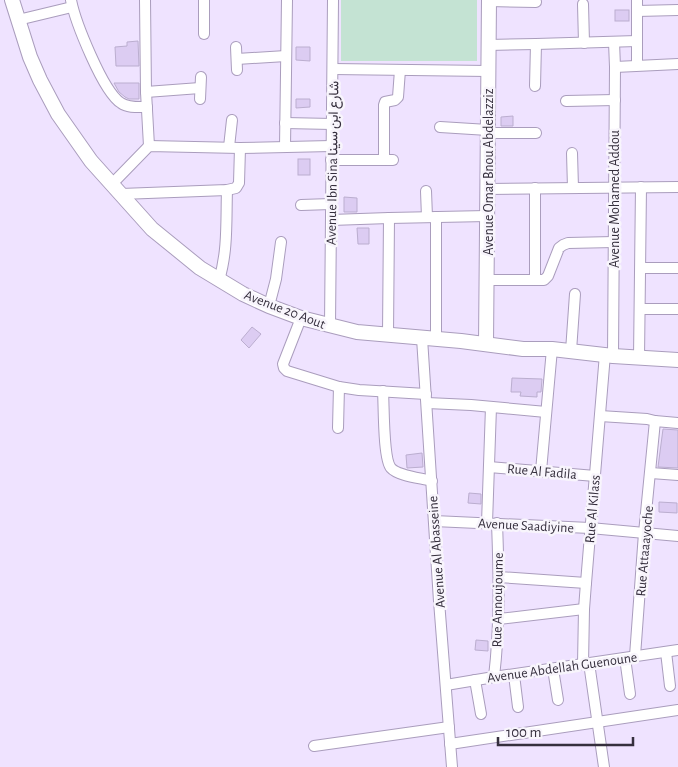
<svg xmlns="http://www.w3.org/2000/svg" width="678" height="767" font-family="'Alegreya Sans',Vazirmatn,sans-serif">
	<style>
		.green { fill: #c4e3d3 }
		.building { fill: #dcccf2; stroke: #bbaecf }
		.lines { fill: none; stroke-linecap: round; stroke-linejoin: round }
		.street-casing { stroke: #aa9dbd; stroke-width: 12 }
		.secondary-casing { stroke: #aa9dbd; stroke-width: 16 }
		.street { stroke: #fff; stroke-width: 10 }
		.secondary { stroke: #fff; stroke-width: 14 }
		.labels { text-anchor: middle; stroke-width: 5; stroke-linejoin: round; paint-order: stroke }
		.street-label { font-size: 14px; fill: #352f3d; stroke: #f8f5fc }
	</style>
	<rect width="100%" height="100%" fill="#efe3ff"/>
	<!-- green -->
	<rect class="green" x="341" y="0" width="136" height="61"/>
	<!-- building -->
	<g class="building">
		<rect x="615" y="10" width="14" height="11"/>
		<path d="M138 41 139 66H116L115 47 127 46V42Z"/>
		<path d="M296 47H310V61L296 60Z"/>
		<path d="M114 83H139V99H129L125 97 119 92Z"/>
		<path d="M296 99H310V107L296 108Z"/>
		<path d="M513 116V126H501V117Z"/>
		<rect x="298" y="159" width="12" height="16"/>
		<path d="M344 197 357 198V212H344Z"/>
		<path d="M357 228H369V244H358Z"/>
		<path d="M252 327 261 334 249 348 241 340Z"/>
		<path d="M512 378 542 379 541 392H537V397L520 396 521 392H511Z"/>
		<path d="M663 429 678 430V468L658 467Z"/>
		<path d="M422 453 423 467 407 468 406 455Z"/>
		<path d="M469 493 481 494V504L468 503Z"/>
		<path d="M659 502 677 503V513L659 512Z"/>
		<path d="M476 640 488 641V651L475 650Z"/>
	</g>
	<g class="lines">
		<!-- street casing -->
		<g class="street-casing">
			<g id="street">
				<path d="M71 0C75 21 103 92 121 103 128 108 138 107 147 107"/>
				<path d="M145 0 146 92 149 146"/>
				<path d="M637 0V65"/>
				<path d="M489 1 536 2"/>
				<path d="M583 4 584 43"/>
				<path d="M637 11 678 10"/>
				<path d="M18 20 72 7"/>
				<path d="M204 34V0"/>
				<path d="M488 45 536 44 637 41"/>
				<path d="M236 47 237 70"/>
				<path d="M237 59 286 56"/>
				<path d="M615 67 678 64"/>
				<path d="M333 69 488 71"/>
				<path d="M535 86 536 44"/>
				<path d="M146 92 200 88"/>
				<path d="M200 99 201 77"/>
				<path d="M566 101 615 100"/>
				<path d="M285 123 332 124"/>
				<path d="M440 127 488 130"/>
				<path d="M488 133H536"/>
				<path d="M229 147 232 120"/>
				<path d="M285 147 287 0"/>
				<path d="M572 153 573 188"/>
				<path d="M331 160H393"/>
				<path d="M384 160V105L385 102 395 100 398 97 400 70"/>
				<path d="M112 184 149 146 240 148 331 146"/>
				<path d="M487 189 678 187"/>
				<path d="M426 191 427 217"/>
				<path d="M121 194 227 190 236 188 239 183 240 148"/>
				<path d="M301 205 331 204"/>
				<path d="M331 220 389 218 487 216"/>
				<path d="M641 268H678"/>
				<path d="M219 280C228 251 226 220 227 190"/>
				<path d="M487 280H535V188"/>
				<path d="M535 280H544L548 276 559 248 563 245 568 243 614 242"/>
				<path d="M269 306 276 279 281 242"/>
				<path d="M640 309H678"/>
				<path d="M301 318 283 364 284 368 287 371 339 387 359 390 426 394"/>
				<path d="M330 326 333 0"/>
				<path d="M388 335 389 218"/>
				<path d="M422 338 439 601 452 767"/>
				<path d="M436 339V217"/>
				<path d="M571 351 575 294"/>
				<path d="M613 356 615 67 614 42"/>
				<path d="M639 358 641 187"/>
				<path d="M383 391C384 405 383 459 391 468 398 476 421 478 432 481"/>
				<path d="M427 403 471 405 546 412"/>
				<path d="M600 416 647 419 655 421 644 533 635 656"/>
				<path d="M655 421 678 423"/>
				<path d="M338 428 339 387"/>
				<path d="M489 467 595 476"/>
				<path d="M541 471 552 349"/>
				<path d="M651 473 678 475"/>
				<path d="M434 521 590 528 678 536"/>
				<path d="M487 523 491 407"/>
				<path d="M499 577 586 583"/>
				<path d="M499 619 584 609"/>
				<path d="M666 652 670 686"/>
				<path d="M625 658 630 694"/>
				<path d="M589 663 604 767"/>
				<path d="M583 664 584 609 586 583 605 354"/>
				<path d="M553 669 558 700"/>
				<path d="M514 675 518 707"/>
				<path d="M494 677C500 626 499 575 497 523"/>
				<path d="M475 680 481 714"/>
				<path d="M446 685 494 677 678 650"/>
				<path d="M450 744 678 710"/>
				<path d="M314 746 449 727"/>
			</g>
		</g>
		<!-- secondary casing -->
		<g class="secondary-casing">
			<g id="secondary">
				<path d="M12 0 30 57 40 80 58 114 91 161 152 229 200 268 243 294 269 306 301 318 357 332 461 341 523 349H552L613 356 678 360"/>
				<path d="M486 344 489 0"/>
			</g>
		</g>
		<!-- street -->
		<use href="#street" class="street"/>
		<!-- secondary -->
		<use href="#secondary" class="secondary"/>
	</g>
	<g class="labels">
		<!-- street labels -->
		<g class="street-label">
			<text transform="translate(332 163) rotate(-89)" y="5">Avenue Ibn Sina شارع ابن سينا</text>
			<text transform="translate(488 172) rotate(-90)" y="5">Avenue Omar Bnou Abdelazziz</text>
			<text transform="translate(614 199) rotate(-90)" y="5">Avenue Mohamed Addou</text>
			<text transform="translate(285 309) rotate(21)" y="5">Avenue 20 Aout</text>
			<text transform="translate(542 471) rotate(5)" y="5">Rue Al Fadila</text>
			<text transform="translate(592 509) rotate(-85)" y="5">Rue Al Kilass</text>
			<text transform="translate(526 525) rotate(3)" y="5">Avenue Saadiyine</text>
			<text transform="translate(644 551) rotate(-85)" y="5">Rue Attaaayoche</text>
			<text transform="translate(436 552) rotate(-94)" y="5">Avenue Al Abasseine</text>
			<text transform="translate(497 600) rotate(-89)" y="5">Rue Annoujoume</text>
			<text transform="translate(562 667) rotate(-8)" y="5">Avenue Abdellah Guenoune</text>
		</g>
	</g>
	<!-- scale -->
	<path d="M498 737v8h135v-8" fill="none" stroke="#352f3d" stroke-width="2.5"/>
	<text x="506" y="737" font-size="15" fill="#352f3d" stroke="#f8f5fc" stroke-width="4" paint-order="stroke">100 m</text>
</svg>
